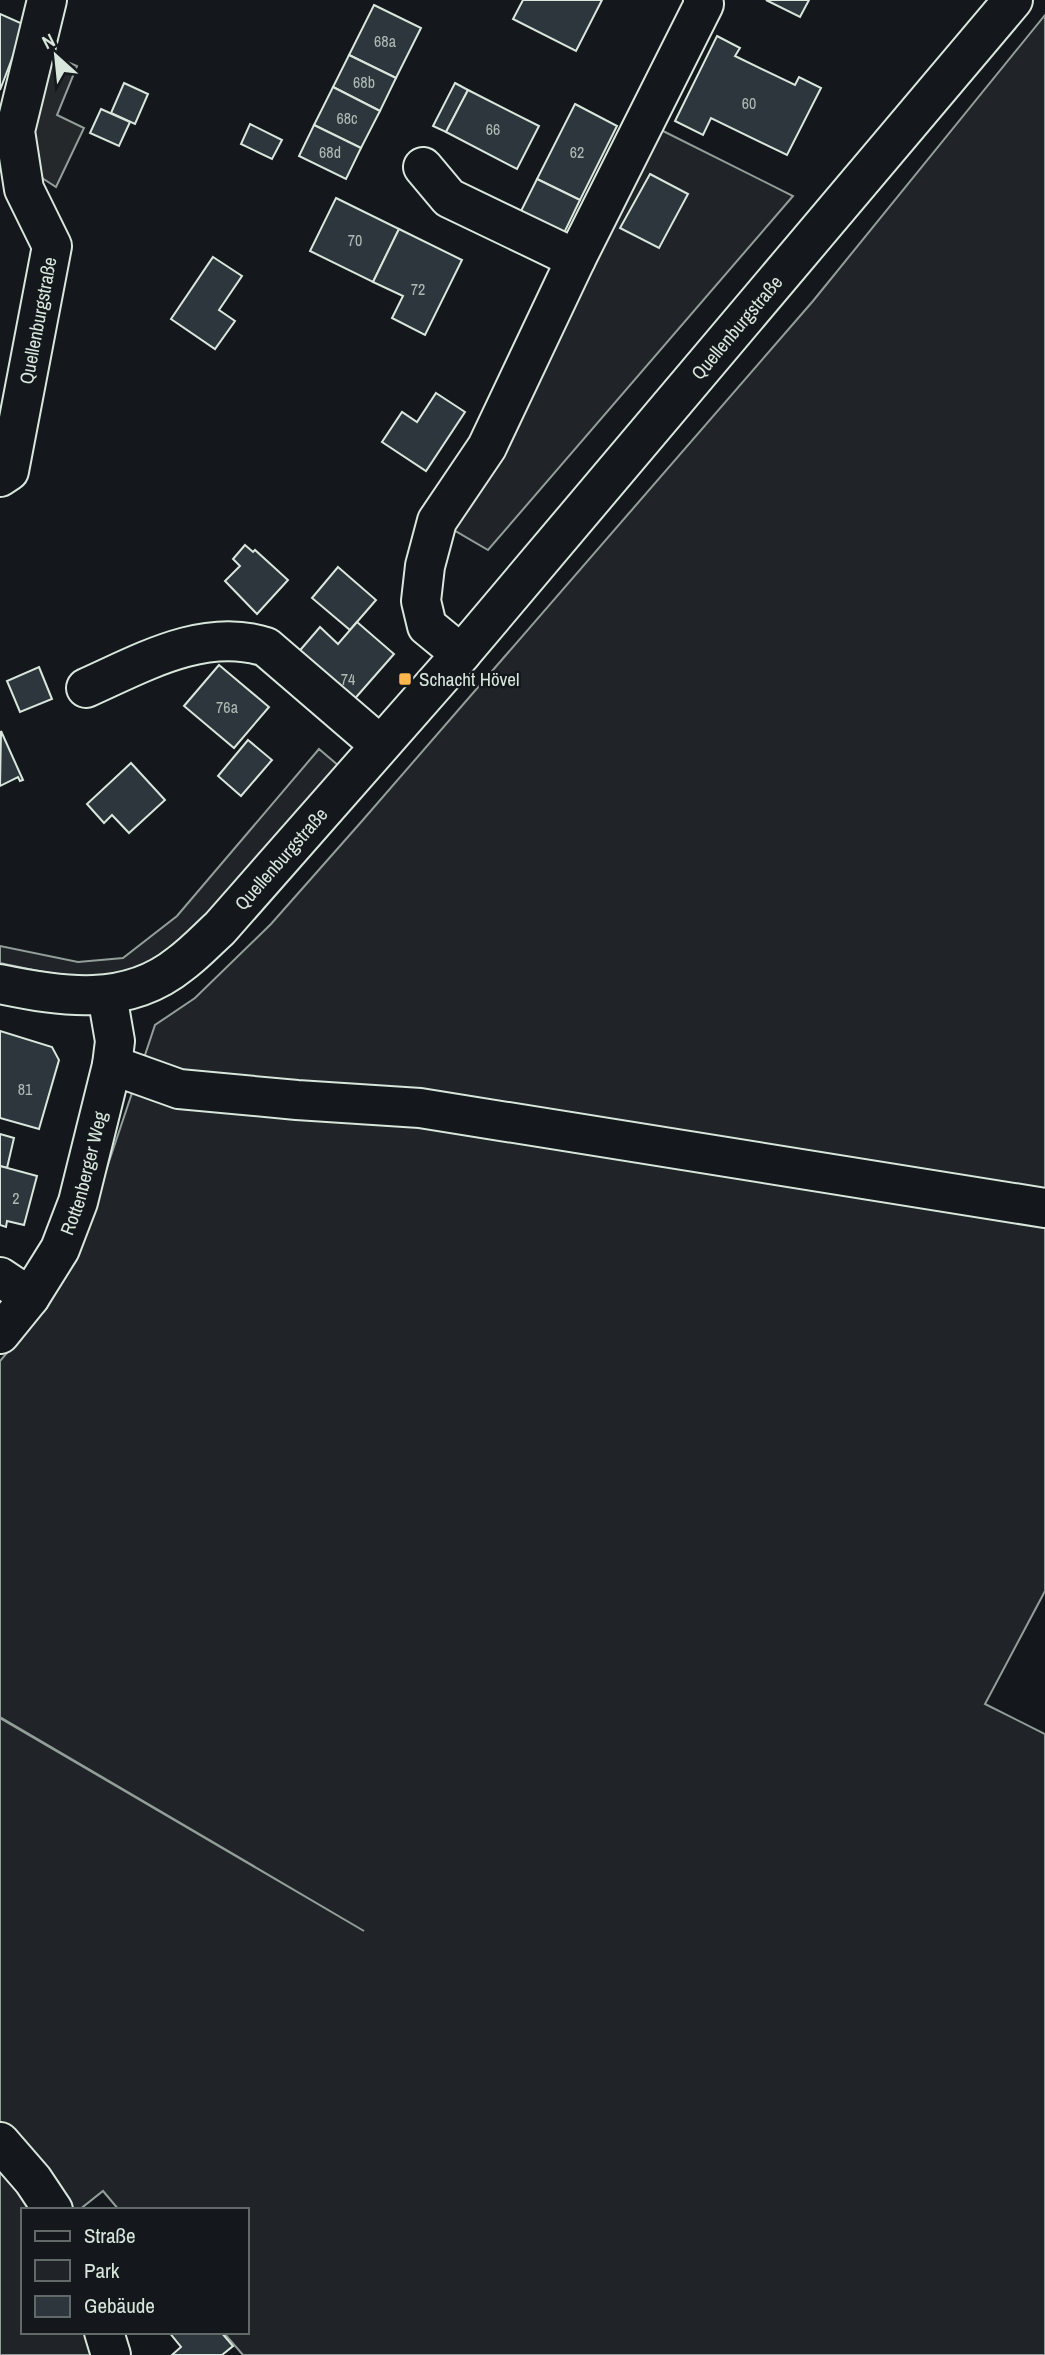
<svg xmlns="http://www.w3.org/2000/svg" width="1045" height="2355" font-family="'Archivo Narrow',sans-serif">
	<style>
		.green { fill: #202428; stroke: #939e99; stroke-width: 2 }
		.parking { fill: #24282b; stroke: #939e99; stroke-width: 2 }
		.building { fill: #2c363c; stroke: #d8e6dc; stroke-width: 2 }
		.lines { fill: none; stroke-linecap: round; stroke-linejoin: round }
		.minor-casing { stroke: #d8e6dc; stroke-width: 42 }
		.minor { stroke: #14181c; stroke-width: 38 }
		.poi-dot { fill: #ffb74d; stroke: #14181c; stroke-width: 2.5 }
		.labels { text-anchor: middle; stroke-width: 5; stroke-linejoin: round; paint-order: stroke }
		.number-label { font-size: 16px; fill: #adbab4 }
		.street-label { font-size: 19px; fill: #d8e6dc; stroke: #14181c }
		.poi-label { font-size: 19px; fill: #d8e6dc; stroke: #14181c; text-anchor: start }
	</style>
	<rect width="100%" height="100%" fill="#14181c"/>
	<!-- green -->
	<g class="green">
		<path d="M1045 15V1200L198 1081 142 1064 155 1025 195 998 271 924 362 821 813 301Z"/>
		<path d="M657 128 793 196 488 550 447 526Z"/>
		<path d="M319 749 339 766C308 800 277 835 246 869 214 905 182 949 136 968 94 986 43 972 0 963V946L78 962 123 958 177 916Z"/>
		<path d="M134 1087 298 1108 1045 1219V1591L985 1704 1045 1734V2355H243L223 2332H247V2210H119L103 2191 79 2210H69L0 2125V1718L364 1931 0 1717V1361L50 1302 79 1251Z"/>
		<path d="M0 2160 34 2210H23V2332H84L93 2355H0Z"/>
	</g>
	<!-- parking -->
	<path class="parking" d="M48 54 77 66 57 115 84 128 56 187 39 176 34 131Z"/>
	<!-- building -->
	<g class="building">
		<path d="M523 0H602L576 51 513 19Z"/>
		<path d="M766 0H809L800 17Z"/>
		<path d="M374 5 421 28 396 78 349 55Z"/>
		<path d="M0 14 25 25 0 90Z"/>
		<path d="M717 36 740 48 735 56 795 85 799 77 821 88 787 155 711 118 703 135 675 121Z"/>
		<path d="M349 55 396 78 380 111 333 87Z"/>
		<path d="M124 83 148 94 135 124 111 113Z"/>
		<path d="M455 83 468 90 446 132 433 126Z"/>
		<path d="M333 87 380 111 361 148 314 125Z"/>
		<path d="M468 90 539 126 517 169 446 132Z"/>
		<path d="M575 104 617 126 580 200 537 179Z"/>
		<path d="M101 109 130 122 119 146 90 133Z"/>
		<path d="M250 124 282 140 272 159 241 144Z"/>
		<path d="M314 125 361 148 346 179 299 156Z"/>
		<path d="M650 174 688 194 659 248 620 228Z"/>
		<path d="M537 179 580 200 564 233 521 211Z"/>
		<path d="M336 198 399 229 373 282 310 251Z"/>
		<path d="M399 229 462 260 425 335 392 318 403 296 373 282Z"/>
		<path d="M213 257 242 276 219 310 235 321 215 349 171 319Z"/>
		<path d="M436 393 465 412 426 471 382 442 402 412 417 422Z"/>
		<path d="M245 545 253 552 255 550 288 580 257 614 225 581 240 566 233 559Z"/>
		<path d="M338 567 376 600 350 630 312 598Z"/>
		<path d="M357 622 394 654 351 703 296 655 320 627 338 644Z"/>
		<path d="M219 665 269 707 234 748 184 706Z"/>
		<path d="M39 667 52 699 20 712 7 681Z"/>
		<path d="M1 731 23 780 20 781 18 777 0 786Z"/>
		<path d="M248 740 272 760 241 796 218 776Z"/>
		<path d="M131 763 165 800 129 833 112 815 104 823 87 804Z"/>
		<path d="M0 1031 52 1047 59 1060 39 1129 0 1118Z"/>
		<path d="M0 1134 14 1138 7 1168 0 1166Z"/>
		<path d="M0 1166 37 1176 24 1225 7 1221 6 1227 0 1225Z"/>
		<path d="M169 2332H221L233 2346 222 2355H172L181 2347Z"/>
	</g>
	<g class="lines">
		<!-- minor casing -->
		<g class="minor-casing">
			<g id="minor">
				<path d="M423 167 449 198 576 259 704 4 703 0"/>
				<path id="s1" d="M0 477 9 471 52 246 24 189 15 131 47 0"/>
				<path d="M461 654 427 626 421 601 425 566 437 521 487 447 576 259"/>
				<path d="M86 688C142 663 204 627 266 647L380 745"/>
				<path id="s2" d="M0 984C62 997 127 1007 180 964 194 954 207 940 220 928L461 654 1013 0"/>
				<path d="M112 1065 179 1089 297 1100 420 1108 1045 1208"/>
				<path d="M0 1277 30 1297"/>
				<path id="s3" d="M0 1334 30 1297 60 1249 78 1202 112 1065 115 1041 107 995"/>
				<path d="M0 2142 33 2180 53 2210"/>
				<path d="M104 2332 111 2355"/>
			</g>
		</g>
		<!-- minor -->
		<use href="#minor" class="minor"/>
	</g>
	<!-- markers -->
	<rect class="poi-dot" x="398" y="672" width="14" height="14" rx="3.5"/>
	<g class="labels">
		<!-- number labels -->
		<g class="number-label">
			<text x="385" y="47">68a</text>
			<text x="364" y="88">68b</text>
			<text x="749" y="109">60</text>
			<text x="347" y="124">68c</text>
			<text x="493" y="135">66</text>
			<text x="330" y="158">68d</text>
			<text x="577" y="158">62</text>
			<text x="355" y="246">70</text>
			<text x="418" y="295">72</text>
			<text x="348" y="685">74</text>
			<text x="227" y="713">76a</text>
			<text x="25" y="1095">81</text>
			<text x="16" y="1204">2</text>
		</g>
		<!-- street labels -->
		<g class="street-label">
			<text dy="7" stroke="none"><textPath href="#s1" startOffset="164">Quellenburgstraße</textPath></text>
			<text dy="7" stroke="none"><textPath href="#s2" startOffset="1034">Quellenburgstraße</textPath></text>
			<text dy="7" stroke="none"><textPath href="#s2" startOffset="334">Quellenburgstraße</textPath></text>
			<text dy="7" stroke="none"><textPath href="#s3" startOffset="184">Rottenberger Weg</textPath></text>
		</g>
		<!-- poi labels -->
		<g class="poi-label">
			<text x="419" y="686">Schacht Hövel</text>
		</g>
	</g>
	<!-- legend -->
	<rect x="21" y="2208" width="228" height="126" fill="#14181c" stroke="#626a69" stroke-width="2"/>
	<rect x="35" y="2231" width="35" height="10" fill="#14181c" stroke="#626a69" stroke-width="2"/>
	<text x="84" y="2243" font-size="21" fill="#d8e6dc">Straße</text>
	<rect x="35" y="2260" width="35" height="21" fill="#202428" stroke="#626a69" stroke-width="2"/>
	<text x="84" y="2278" font-size="21" fill="#d8e6dc">Park</text>
	<rect x="35" y="2296" width="35" height="21" fill="#2c363c" stroke="#626a69" stroke-width="2"/>
	<text x="84" y="2313" font-size="21" fill="#d8e6dc">Gebäude</text>
	<!-- north arrow -->
	<g transform="translate(56 56) rotate(333)" stroke="#14181c" stroke-width="5" paint-order="stroke">
	<path d="M0-5L12 26L0 18L-12 26Z" fill="#d8e6dc"/>
	<text y="-10" font-size="19" font-weight="bold" text-anchor="middle" fill="#d8e6dc">N</text>
	</g>
</svg>
